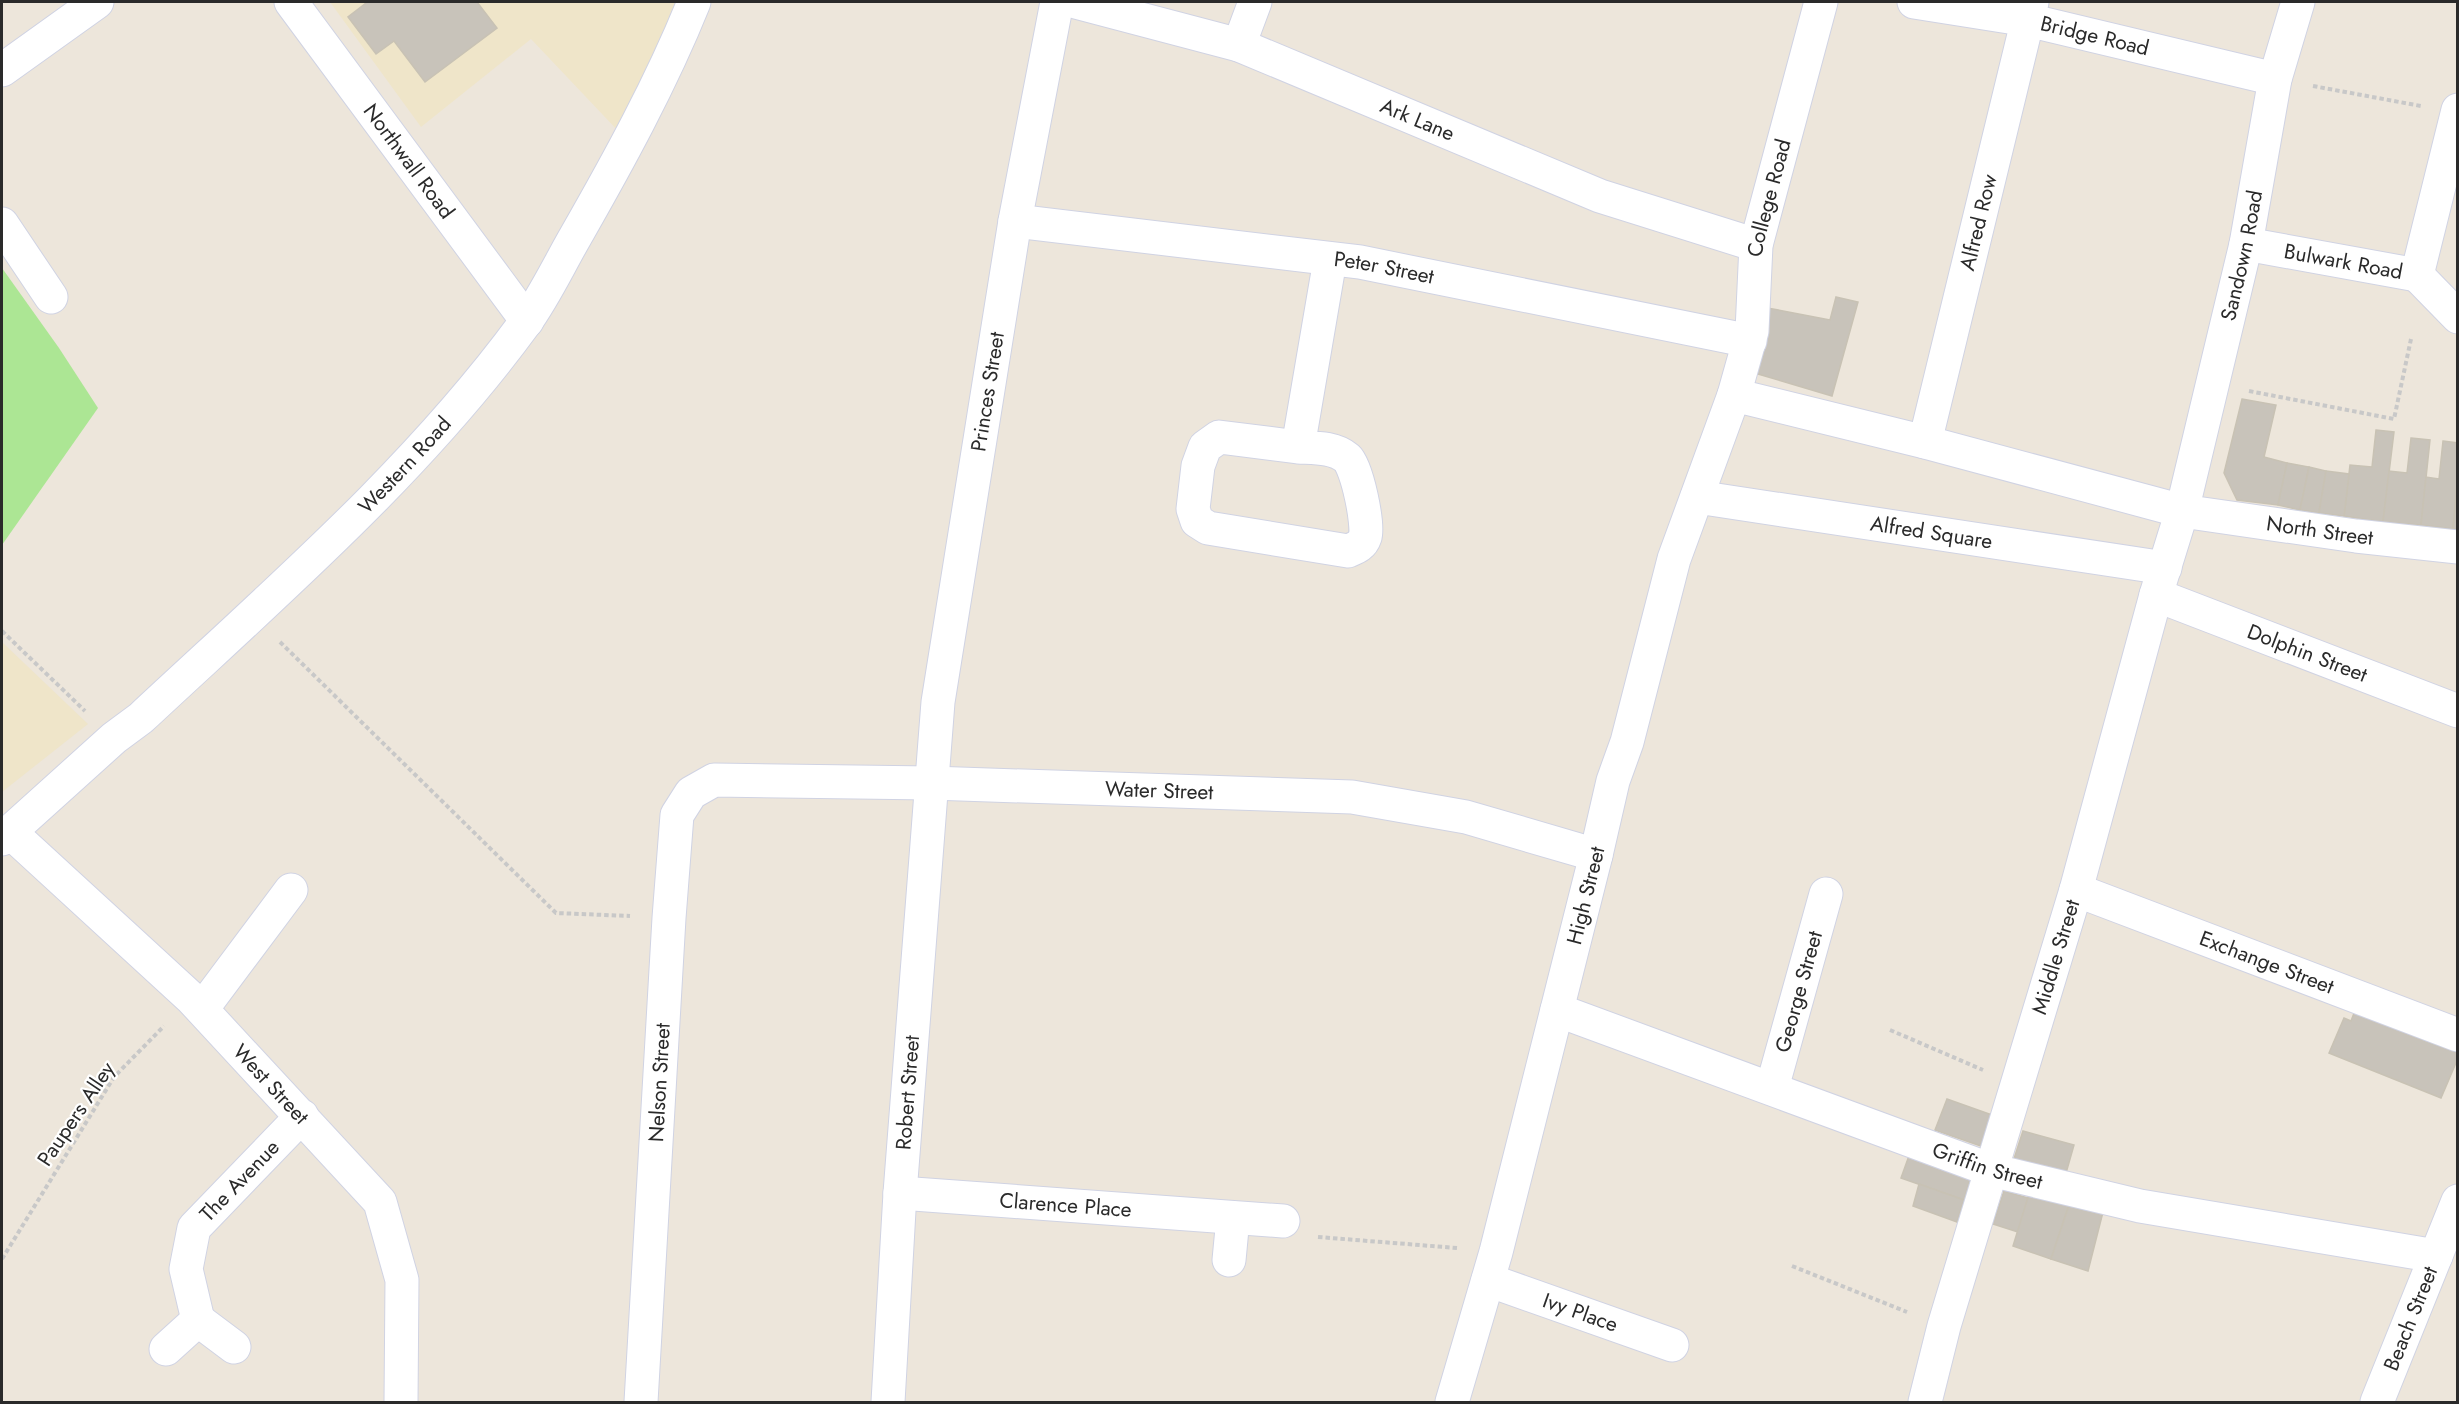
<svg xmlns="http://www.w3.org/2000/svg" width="2459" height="1404" font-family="Jost,sans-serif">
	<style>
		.education { fill: #efe5c9 }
		.green { fill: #ace694 }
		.building { fill: #c8c3ba; stroke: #c8c2b4; stroke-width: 1.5 }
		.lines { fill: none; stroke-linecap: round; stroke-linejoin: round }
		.minor-casing { stroke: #d0d3e3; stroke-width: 35 }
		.path { stroke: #c8c8c8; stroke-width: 4; stroke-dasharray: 4.5 3; stroke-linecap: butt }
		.minor { stroke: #fff; stroke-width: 33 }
		.labels { text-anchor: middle; stroke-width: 4.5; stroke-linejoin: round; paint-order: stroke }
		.street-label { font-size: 21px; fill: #2a2a2a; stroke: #fff }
	</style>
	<rect width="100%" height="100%" fill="#ede6db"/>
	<!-- education -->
	<g class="education">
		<path d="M330 2H677L621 134 531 39 421 127Z"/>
		<path d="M2 642 88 724 2 792Z"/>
	</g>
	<!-- green -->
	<path class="green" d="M2 268 59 348 98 408 2 545Z"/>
	<!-- building -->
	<g class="building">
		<path d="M364 2H477L497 28 425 82 394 41 376 54 348 17 366 3Z"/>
		<path d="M1836 297 1858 302 1832 396 1751 372 1768 308 1830 320Z"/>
		<path d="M2242 399 2276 405 2264 457 2287 463 2278 505 2237 500 2224 473Z"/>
		<path d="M2376 430 2394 432 2383 522 2344 516 2350 465 2372 467Z"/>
		<path d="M2411 438 2430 440 2421 525 2383 522 2389 471 2407 473Z"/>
		<path d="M2443 441 2458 443V483L2453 529 2421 525 2426 477 2439 479Z"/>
		<path d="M2287 463 2309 467 2300 510 2278 505Z"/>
		<path d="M2309 467 2326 471 2319 513 2300 510Z"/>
		<path d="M2326 471 2349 474 2344 516 2319 513Z"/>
		<path d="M2457 484H2458V529H2453Z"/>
		<path d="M2356 1008 2458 1048V1058L2441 1098 2329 1053 2344 1018 2351 1021Z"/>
		<path d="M1947 1099 1992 1115 1981 1146 1935 1130Z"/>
		<path d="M2023 1131 2074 1145 2066 1173 2013 1162Z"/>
		<path d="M1910 1153 1972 1173 1964 1200 1901 1178Z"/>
		<path d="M1919 1184 1964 1200 1957 1222 1913 1206Z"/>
		<path d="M2004 1191 2028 1198 2018 1232 1993 1224Z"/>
		<path d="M2029 1194 2069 1205 2051 1259 2013 1246Z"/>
		<path d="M2069 1205 2103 1212 2088 1271 2051 1259Z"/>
	</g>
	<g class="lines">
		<!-- minor casing -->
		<g class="minor-casing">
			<g id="minor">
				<path id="s1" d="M291 2 527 321"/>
				<path id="s2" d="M1076 2 1239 45 1600 196 1756 245"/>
				<path id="s3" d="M1914 2 2028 20 2275 79"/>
				<path d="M1239 45 1255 2"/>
				<path d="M2 70 97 2"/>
				<path id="s4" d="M1015 221 1360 262 1750 341"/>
				<path d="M2 224 51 297"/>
				<path id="s5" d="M2246 244 2417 275 2458 110"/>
				<path d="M2417 275 2458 317"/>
				<path id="s6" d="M1734 395 1925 442 2182 511 2356 536 2458 547"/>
				<path id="s7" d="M1925 442 2032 2"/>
				<path d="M1298 447C1314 448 1334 447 1347 458 1357 467 1369 525 1365 537 1362 546 1355 548 1348 551L1208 528 1197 521 1193 509 1198 466 1205 447 1219 437 1298 447 1330 260"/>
				<path id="s8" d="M1697 497 2165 568"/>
				<path id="s9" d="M2156 595 2458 711"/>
				<path id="s10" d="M10 832 191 998 380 1202 402 1280 401 1402"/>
				<path id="s11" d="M2 839 114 738 141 718C275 593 416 472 525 323 544 297 558 267 574 239 618 162 661 84 694 2"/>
				<path id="s12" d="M2076 890 2458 1035"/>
				<path d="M202 1009 291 890"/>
				<path id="s13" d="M1557 1010 1991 1170 2140 1206 2436 1256"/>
				<path id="s14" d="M1772 1088 1826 894"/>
				<path id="s15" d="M900 1193 1283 1221"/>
				<path d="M1229 1260 1233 1218"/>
				<path id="s16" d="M1488 1280 1672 1345"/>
				<path id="s17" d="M198 1320 186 1269 194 1228 302 1116"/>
				<path d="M166 1349 198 1320 234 1347"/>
				<path id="s18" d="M641 1402 669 918 677 815 691 793 714 780 931 783 1352 797 1466 817 1596 855"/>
				<path id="s19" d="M888 1402 900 1193 938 702 1015 221 1057 2"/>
				<path id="s20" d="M1452 1402 1496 1252 1596 855 1613 781 1627 742 1674 559 1734 395 1752 331 1756 245 1821 2"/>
				<path id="s21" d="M1925 1402 1944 1326 2076 890 2156 595 2182 511 2246 244 2275 79 2298 2"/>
				<path id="s22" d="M2377 1402 2458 1201"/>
			</g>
		</g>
		<!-- path -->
		<g class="path">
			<path d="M2313 86 2421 106"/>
			<path d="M2249 391 2394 419 2411 339"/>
			<path d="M2 631 85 711"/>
			<path d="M280 642 556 913 630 916"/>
			<path d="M1890 1030 1983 1070"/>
			<path d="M1318 1237 1457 1248"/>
			<path d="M2 1259 114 1077 164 1026"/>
			<path d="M1792 1266 1907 1312"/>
		</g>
		<!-- minor -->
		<use href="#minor" class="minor"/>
	</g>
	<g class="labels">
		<!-- street labels -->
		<g class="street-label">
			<text dy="7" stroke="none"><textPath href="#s3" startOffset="184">Bridge Road</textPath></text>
			<text dy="7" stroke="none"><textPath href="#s2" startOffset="362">Ark Lane</textPath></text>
			<text dy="7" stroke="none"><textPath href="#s1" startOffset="198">Northwall Road</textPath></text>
			<text dy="7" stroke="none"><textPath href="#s20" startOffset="1248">College Road</textPath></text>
			<text dy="7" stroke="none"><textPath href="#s7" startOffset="226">Alfred Row</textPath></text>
			<text dy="7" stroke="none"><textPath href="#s21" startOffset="1190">Sandown Road</textPath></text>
			<text dy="7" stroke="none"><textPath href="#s5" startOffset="99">Bulwark Road</textPath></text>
			<text dy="7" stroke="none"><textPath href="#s4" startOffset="372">Peter Street</textPath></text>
			<text dy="7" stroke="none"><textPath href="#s19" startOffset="1016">Princes Street</textPath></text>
			<text dy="7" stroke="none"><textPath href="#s11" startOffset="550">Western Road</textPath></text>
			<text dy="7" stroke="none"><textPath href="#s6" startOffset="602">North Street</textPath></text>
			<text dy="7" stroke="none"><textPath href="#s8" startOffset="237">Alfred Square</textPath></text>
			<text dy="7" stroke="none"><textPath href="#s9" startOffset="162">Dolphin Street</textPath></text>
			<text dy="7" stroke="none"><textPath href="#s18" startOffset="1086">Water Street</textPath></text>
			<text dy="7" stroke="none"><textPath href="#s20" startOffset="524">High Street</textPath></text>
			<text dy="7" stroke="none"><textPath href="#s21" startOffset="464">Middle Street</textPath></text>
			<text dy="7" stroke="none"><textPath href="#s12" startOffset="204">Exchange Street</textPath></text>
			<text dy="7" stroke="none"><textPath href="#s14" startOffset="100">George Street</textPath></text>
			<text dy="7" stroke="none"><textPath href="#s18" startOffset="320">Nelson Street</textPath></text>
			<text dy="7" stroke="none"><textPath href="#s10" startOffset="363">West Street</textPath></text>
			<text dy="7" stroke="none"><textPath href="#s19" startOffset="310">Robert Street</textPath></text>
			<text transform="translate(76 1114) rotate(-56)" y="7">Paupers Alley</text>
			<text dy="7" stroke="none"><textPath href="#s13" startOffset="458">Griffin Street</textPath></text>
			<text dy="7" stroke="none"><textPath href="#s17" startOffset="160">The Avenue</textPath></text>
			<text dy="7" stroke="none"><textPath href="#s15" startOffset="166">Clarence Place</textPath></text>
			<text dy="7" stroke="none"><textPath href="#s16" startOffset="98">Ivy Place</textPath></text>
			<text dy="7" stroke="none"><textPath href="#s22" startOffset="90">Beach Street</textPath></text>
		</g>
	</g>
	<!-- border -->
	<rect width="2459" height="1404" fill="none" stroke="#2a2a2a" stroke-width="6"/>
</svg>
